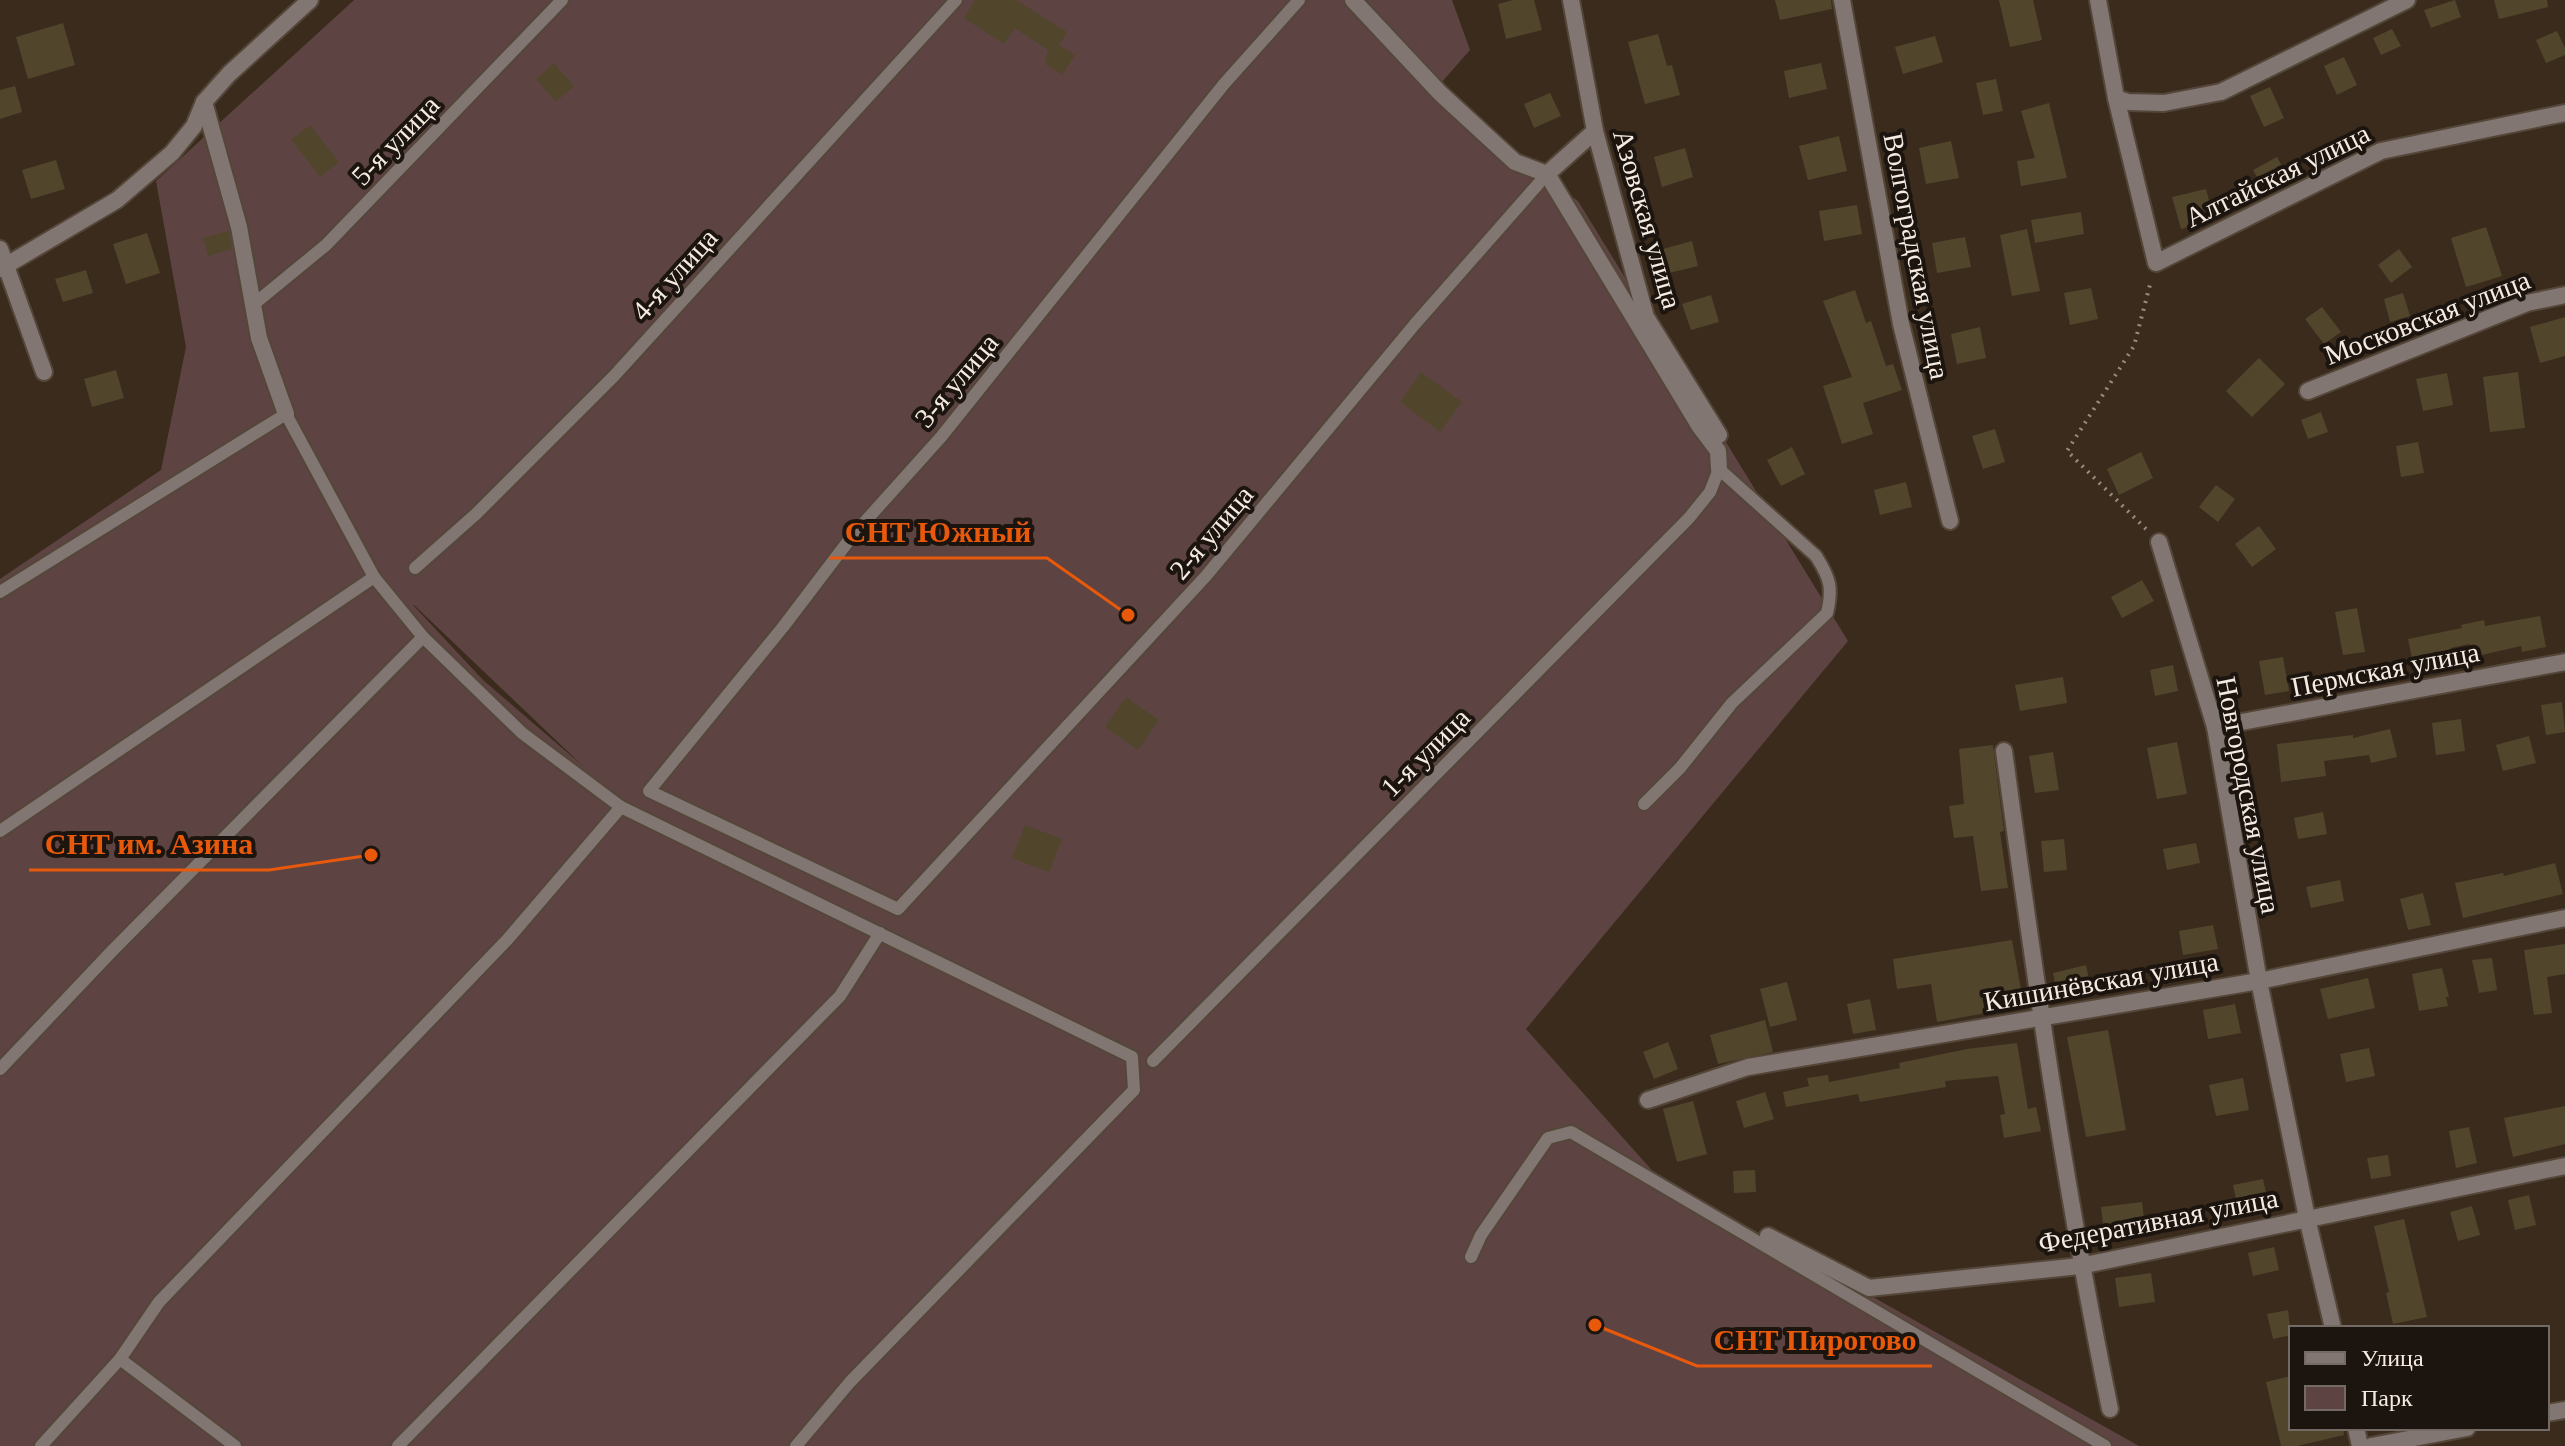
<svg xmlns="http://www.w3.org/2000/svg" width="2565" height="1446" font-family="'Times New Roman',serif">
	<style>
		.green { fill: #5d4442; fill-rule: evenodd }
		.building { fill: #51462c }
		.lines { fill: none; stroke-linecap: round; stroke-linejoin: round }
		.service-casing { stroke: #544639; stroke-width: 16 }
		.minor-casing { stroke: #544639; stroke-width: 20 }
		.path { stroke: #978b7f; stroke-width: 4; stroke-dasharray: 2 6; stroke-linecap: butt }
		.service { stroke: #817672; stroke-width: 12 }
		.minor { stroke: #817672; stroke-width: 16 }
		.labels { text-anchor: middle; stroke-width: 8; stroke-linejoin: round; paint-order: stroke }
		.street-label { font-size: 28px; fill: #f5ebe2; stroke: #1c150f }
		.leader { fill: none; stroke: #e8590c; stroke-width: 3 }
		.callout-dot { fill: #e8590c; stroke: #1c150f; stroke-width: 3 }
		.callout-label { font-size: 30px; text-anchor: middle; font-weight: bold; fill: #e8590c; stroke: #1c150f; stroke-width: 8; stroke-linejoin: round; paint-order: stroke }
	</style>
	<rect width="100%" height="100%" fill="#3a2b1d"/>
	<!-- green -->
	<path class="green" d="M354 0H1452L1470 50 1441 83 1498 146 1578 201 1848 641 1526 1029 1657 1176 2139 1446H0V579L161 470 186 347 156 181ZM413 605H414L583 766 483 680Z"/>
	<!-- building -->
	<g class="building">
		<path d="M975 0H1016L1067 32 1059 45 1075 55 1062 75 1045 64 1048 50 1015 28 1004 44 964 18Z"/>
		<path d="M1513 0H1534L1542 30 1506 39 1498 4Z"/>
		<path d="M1775 0H1831L1832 9 1780 20Z"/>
		<path d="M1999 0H2033L2042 40 2010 47Z"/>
		<path d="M2455 0 2461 17 2431 28 2424 10Z"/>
		<path d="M2494 0H2547L2548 7 2499 19Z"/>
		<path d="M63 23 75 65 28 79 16 37Z"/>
		<path d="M2392 29 2401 46 2381 55 2373 38Z"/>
		<path d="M2557 31 2565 48V55L2546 63 2536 40Z"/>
		<path d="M1658 34 1667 66 1672 65 1680 95 1645 104 1628 42Z"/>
		<path d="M1935 36 1943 62 1903 74 1895 47Z"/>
		<path d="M2344 57 2357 85 2337 95 2324 66Z"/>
		<path d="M554 63 574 86 556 102 536 79Z"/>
		<path d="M1821 63 1827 89 1789 98 1784 71Z"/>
		<path d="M1996 79 2003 111 1983 115 1976 83Z"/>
		<path d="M15 86 22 112 0 119V90Z"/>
		<path d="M2270 87 2284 118 2264 127 2250 96Z"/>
		<path d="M1550 93 1561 116 1534 128 1524 104Z"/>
		<path d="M2049 103 2067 178 2021 186 2017 161 2035 158 2021 111Z"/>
		<path d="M310 125 339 162 320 177 291 140Z"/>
		<path d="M1839 136 1847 171 1808 180 1799 146Z"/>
		<path d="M1951 141 1959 178 1926 184 1919 148Z"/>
		<path d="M1685 148 1693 177 1662 187 1654 157Z"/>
		<path d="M2277 157 2290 180 2266 193 2253 170Z"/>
		<path d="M56 160 65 189 31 199 22 170Z"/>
		<path d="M2206 189 2214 220 2181 229 2172 197Z"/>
		<path d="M1857 205 1862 234 1824 241 1819 211Z"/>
		<path d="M2081 212 2084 234 2035 243 2031 220Z"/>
		<path d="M2486 227 2502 276 2466 287 2451 238Z"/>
		<path d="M2027 229 2040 291 2012 296 2000 235Z"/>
		<path d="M229 231 232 249 208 256 203 238Z"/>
		<path d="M147 233 160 273 126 284 113 244Z"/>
		<path d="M1965 237 1971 267 1937 273 1932 243Z"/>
		<path d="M1692 241 1698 266 1669 273 1663 249Z"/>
		<path d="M2399 249 2412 267 2391 283 2378 265Z"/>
		<path d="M86 270 93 293 63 302 55 279Z"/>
		<path d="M2091 288 2098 319 2070 325 2064 293Z"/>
		<path d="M1855 290 1866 323 1871 321 1886 366 1893 364 1902 390 1863 403 1873 434 1842 444 1823 386 1852 377 1823 301Z"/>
		<path d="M2403 293 2410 316 2390 322 2384 299Z"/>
		<path d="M1711 295 1719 322 1691 330 1682 304Z"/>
		<path d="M2322 307 2341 332 2324 344 2305 319Z"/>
		<path d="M2565 317V356L2540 363 2530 327Z"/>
		<path d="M1980 327 1986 358 1957 364 1951 334Z"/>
		<path d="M2259 358 2285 384 2252 417 2226 391Z"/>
		<path d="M116 370 124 398 92 407 84 379Z"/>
		<path d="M1421 372 1462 402 1440 432 1400 402Z"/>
		<path d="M2518 372 2525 428 2490 432 2483 377Z"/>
		<path d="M2447 373 2453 405 2423 411 2416 379Z"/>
		<path d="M2321 412 2328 432 2308 439 2301 420Z"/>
		<path d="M1995 429 2005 462 1983 469 1972 436Z"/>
		<path d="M2418 442 2424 473 2401 477 2396 446Z"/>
		<path d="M1792 447 1805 474 1781 486 1767 460Z"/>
		<path d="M2141 452 2153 478 2119 495 2107 469Z"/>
		<path d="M1906 482 1912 507 1880 515 1874 490Z"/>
		<path d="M2216 485 2235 499 2218 522 2199 507Z"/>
		<path d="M2259 526 2276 549 2252 567 2235 544Z"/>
		<path d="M2142 580 2154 601 2122 618 2111 597Z"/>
		<path d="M2357 608 2365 652 2343 655 2335 612Z"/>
		<path d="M2540 616 2546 647 2522 652 2521 646 2473 657 2469 644 2451 648 2452 660 2414 668 2408 639 2462 628 2461 625 2484 620 2485 626Z"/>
		<path d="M2283 657 2289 691 2265 695 2259 661Z"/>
		<path d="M2173 665 2178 691 2155 696 2150 670Z"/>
		<path d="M2063 677 2067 703 2020 711 2015 685Z"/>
		<path d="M1126 697 1159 720 1138 750 1105 727Z"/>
		<path d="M2562 702 2565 732 2546 735 2541 705Z"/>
		<path d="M2461 719 2465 751 2436 755 2432 723Z"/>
		<path d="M2390 729 2397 757 2371 763 2369 755 2324 761 2326 776 2281 782 2277 744 2353 735V738Z"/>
		<path d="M2529 736 2536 763 2503 771 2496 745Z"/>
		<path d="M2177 742 2187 794 2157 799 2147 748Z"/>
		<path d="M1993 745 2004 831 2000 832 2008 888 1981 891 1973 836 1954 838 1949 806 1964 804 1959 749Z"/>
		<path d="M2053 752 2059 790 2035 793 2029 756Z"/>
		<path d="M2323 812 2327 834 2298 839 2294 818Z"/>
		<path d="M1025 825 1062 839 1049 872 1012 858Z"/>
		<path d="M2064 839 2067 870 2044 872 2041 841Z"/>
		<path d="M2196 843 2200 863 2167 870 2163 849Z"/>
		<path d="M2555 863 2563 894 2463 918 2455 883 2503 873 2504 876Z"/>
		<path d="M2340 880 2344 901 2311 908 2306 887Z"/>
		<path d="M2423 893 2431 925 2408 930 2400 899Z"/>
		<path d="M2213 925 2218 949 2183 955 2179 931Z"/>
		<path d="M2012 940 2024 1006 1937 1022 1931 984 1897 989 1893 959Z"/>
		<path d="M2565 944V974L2547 977 2552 1013 2534 1015 2524 950Z"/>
		<path d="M2492 958 2497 990 2479 993 2472 960Z"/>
		<path d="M2086 965 2092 994 2059 1002 2053 973Z"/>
		<path d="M2442 968 2449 997H2446L2448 1006 2419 1011 2412 974Z"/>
		<path d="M2368 978 2375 1008 2328 1019 2320 989Z"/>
		<path d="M1787 982 1797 1020 1770 1027 1760 989Z"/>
		<path d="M1870 999 1876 1030 1853 1034 1847 1004Z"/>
		<path d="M2235 1004 2241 1033 2208 1039 2203 1010Z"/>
		<path d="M1765 1020 1773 1052 1718 1064 1710 1035Z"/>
		<path d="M2108 1030 2126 1130 2086 1137 2067 1037Z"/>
		<path d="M1668 1042 1678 1069 1654 1079 1643 1052Z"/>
		<path d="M2017 1043 2028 1109 2036 1107 2041 1131 2004 1138 2000 1115 2005 1114 1998 1076 1945 1081 1946 1087 1860 1102 1858 1094 1786 1107 1783 1092 1809 1086 1807 1078 1828 1075 1829 1082 1900 1068 1899 1063 1967 1049Z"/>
		<path d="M2369 1048 2375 1076 2346 1082 2340 1054Z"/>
		<path d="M2243 1078 2249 1110 2216 1116 2209 1085Z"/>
		<path d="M1765 1092 1774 1119 1744 1128 1736 1101Z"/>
		<path d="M1693 1101 1707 1154 1677 1162 1663 1109Z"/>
		<path d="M2565 1106V1144L2513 1157 2504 1118Z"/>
		<path d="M2469 1127 2477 1163 2456 1168 2449 1131Z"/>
		<path d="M2388 1155 2391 1176 2371 1179 2367 1158Z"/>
		<path d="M1755 1170 1756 1192 1734 1193 1733 1171Z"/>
		<path d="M2263 1179 2270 1212 2240 1218 2233 1185Z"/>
		<path d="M2529 1195 2536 1225 2515 1230 2508 1200Z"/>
		<path d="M2142 1202 2146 1235 2105 1240 2101 1207Z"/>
		<path d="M2472 1206 2480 1235 2458 1241 2450 1212Z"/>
		<path d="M2404 1219 2427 1317 2393 1324 2386 1293 2389 1292 2374 1226Z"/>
		<path d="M2274 1247 2279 1270 2253 1276 2248 1253Z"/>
		<path d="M2151 1273 2155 1302 2119 1307 2115 1278Z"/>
		<path d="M2288 1310 2291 1335 2273 1339 2267 1314Z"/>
		<path d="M2291 1376V1428H2343L2344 1435 2297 1446H2281L2266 1382Z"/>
	</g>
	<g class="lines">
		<!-- service casing -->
		<g class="service-casing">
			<g id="service">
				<path d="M1299 0 1224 84 941 437 853 535 783 627 649 791 898 909 1206 576 1415 324 1547 174"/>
				<path d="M254 304 326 245 562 0"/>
				<path d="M415 568 476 514 614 376 956 0"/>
				<path d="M0 592 286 414 374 577 423 637 522 733 621 807 1132 1057 1134 1090 850 1382 796 1446"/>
				<path d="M0 831 374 577"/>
				<path d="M1153 1061 1689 518 1710 492 1719 469 1816 556C1830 578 1833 588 1827 613L1732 703 1680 768 1644 804"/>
				<path d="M0 1069 113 950 423 637"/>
				<path d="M1471 1257 1481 1235 1548 1138 1571 1132 2105 1446"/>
				<path d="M120 1359 235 1446"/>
				<path d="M41 1446 120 1359 159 1302 507 940 621 807"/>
				<path d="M398 1446 840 996 880 933"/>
			</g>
		</g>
		<!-- minor casing -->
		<g class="minor-casing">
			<g id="minor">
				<path d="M1353 0 1440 93 1515 162 1547 174 1700 427 1718 451 1719 469"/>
				<path d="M1571 0 1595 131 1646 317 1719 435"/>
				<path d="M1842 0 1901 324 1950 521"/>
				<path d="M2098 0 2116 98 2156 263 2381 151 2565 113"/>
				<path d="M2116 98 2128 102 2164 103 2221 92 2407 0"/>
				<path d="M204 102 239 227 259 338 286 414"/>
				<path d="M1547 174 1595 131"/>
				<path d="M0 249 44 372"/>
				<path d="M0 269 117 200 172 153 194 126 204 102 229 74 310 0"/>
				<path d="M2308 391 2527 303 2565 295"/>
				<path d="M2159 542 2215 727 2259 981 2307 1218 2333 1328"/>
				<path d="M2215 727 2565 662"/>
				<path d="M2004 751C2034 971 2065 1191 2110 1409"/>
				<path d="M1648 1100 1748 1067 2259 981 2565 918"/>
				<path d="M1768 1236 1869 1288 2080 1266 2565 1166"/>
				<path d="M2547 1413 2565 1410"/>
				<path d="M2356 1428 2360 1446"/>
				<path d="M2371 1446 2467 1428"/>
			</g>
		</g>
		<!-- path -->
		<path class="path" d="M2146 529 2067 451 2134 346 2151 281"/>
		<!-- service -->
		<use href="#service" class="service"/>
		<!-- minor -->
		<use href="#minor" class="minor"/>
	</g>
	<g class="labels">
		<!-- street labels -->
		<g class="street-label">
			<text transform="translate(395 140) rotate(-46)" y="10">5-я улица</text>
			<text transform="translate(2277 175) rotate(-26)" y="10">Алтайская улица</text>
			<text transform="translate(1648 219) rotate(74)" y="10">Азовская улица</text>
			<text transform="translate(1917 256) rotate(79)" y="10">Волгоградская улица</text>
			<text transform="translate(674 274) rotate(-48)" y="10">4-я улица</text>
			<text transform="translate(2427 317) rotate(-21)" y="10">Московская улица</text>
			<text transform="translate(956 380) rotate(-50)" y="10">3-я улица</text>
			<text transform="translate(1211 532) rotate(-50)" y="10">2-я улица</text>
			<text transform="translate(2385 669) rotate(-11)" y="10">Пермская улица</text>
			<text transform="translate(1425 752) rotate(-45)" y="10">1-я улица</text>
			<text transform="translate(2249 795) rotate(79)" y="10">Новгородская улица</text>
			<text transform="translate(2101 981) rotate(-10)" y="10">Кишинёвская улица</text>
			<text transform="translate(2158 1220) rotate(-11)" y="10">Федеративная улица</text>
		</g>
	</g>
	<!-- callouts -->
	<path class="leader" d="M1128 615L1047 558H829M371 855L269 870H29M1595 1325L1697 1366H1932"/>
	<g class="callout-dot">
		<circle cx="1128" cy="615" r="8"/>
		<circle cx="371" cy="855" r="8"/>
		<circle cx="1595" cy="1325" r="8"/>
	</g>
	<g class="callout-label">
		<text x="938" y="542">СНТ Южный</text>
		<text x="149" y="854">СНТ им. Азина</text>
		<text x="1815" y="1350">СНТ Пирогово</text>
	</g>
	<!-- legend -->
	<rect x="2289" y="1326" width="260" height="104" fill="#1c150f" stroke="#736b63" stroke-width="2"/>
	<rect x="2305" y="1352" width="40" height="12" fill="#817672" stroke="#736b63" stroke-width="2"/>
	<text x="2361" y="1366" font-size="24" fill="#f5ebe2">Улица</text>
	<rect x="2305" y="1386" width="40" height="24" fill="#5d4442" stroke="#736b63" stroke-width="2"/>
	<text x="2361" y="1406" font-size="24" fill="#f5ebe2">Парк</text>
</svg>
